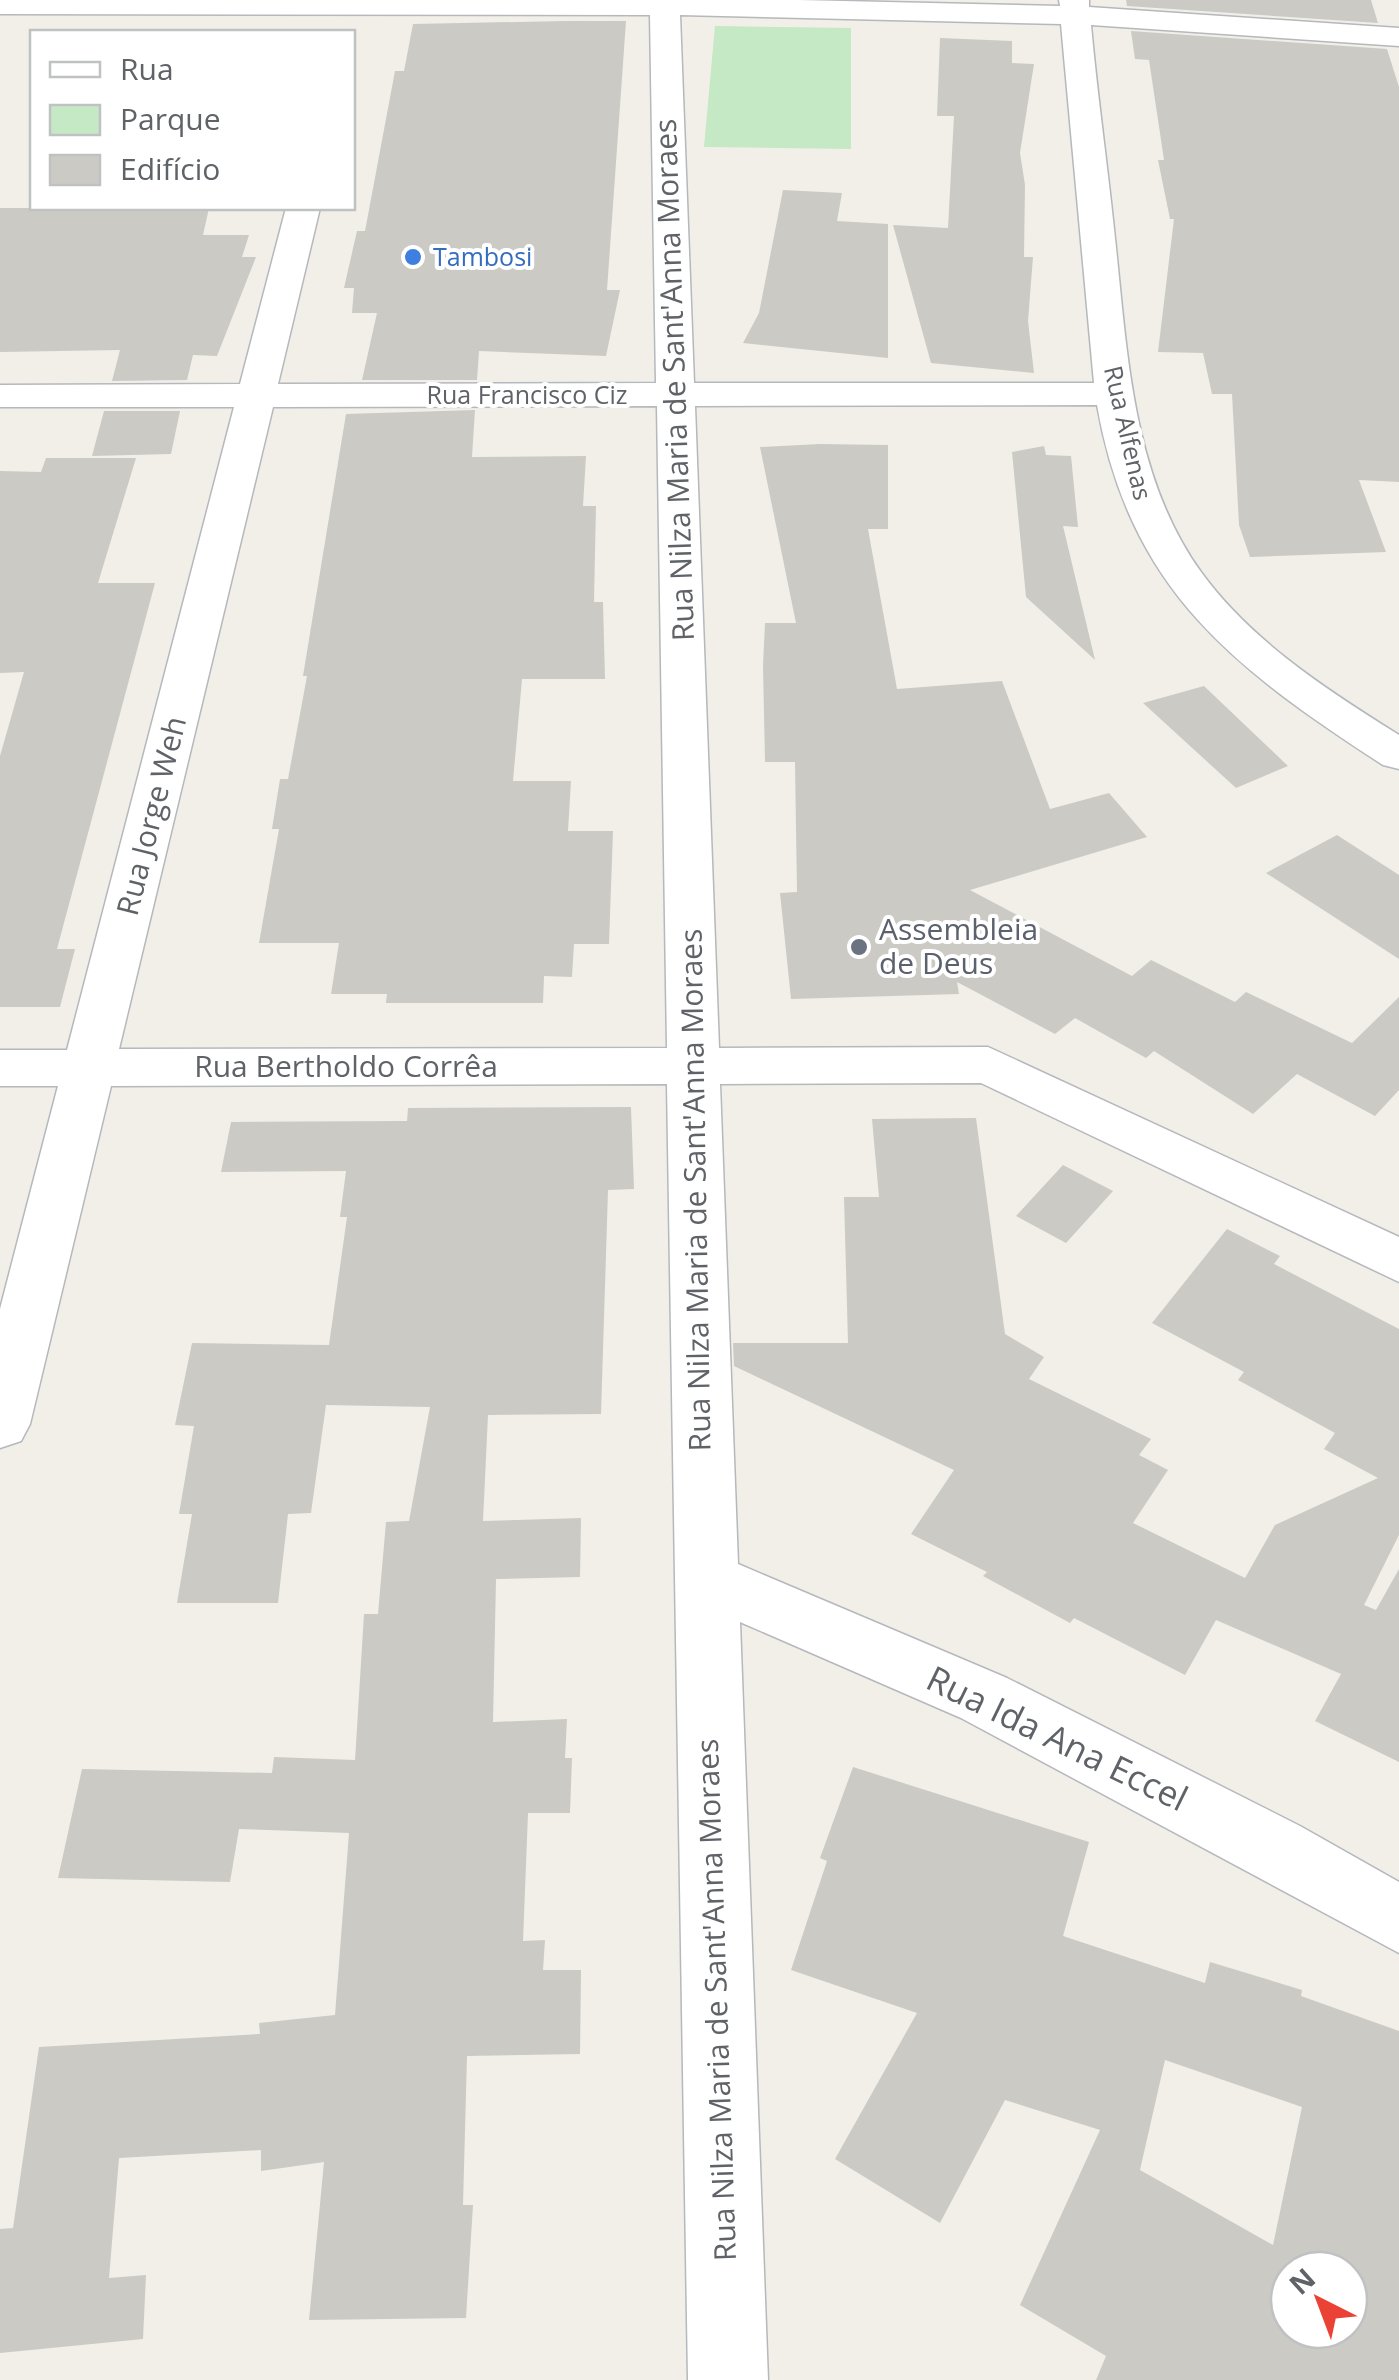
<svg xmlns="http://www.w3.org/2000/svg" width="1399" height="2380" font-family="'Open Sans',sans-serif">
	<style>
		.green { fill: #c5e8c5 }
		.building { fill: #cccac5; fill-rule: evenodd }
		.lines { fill: none; stroke-linecap: round; stroke-linejoin: round }
		.minor-casing { stroke: #b5b8bc; stroke-width: 3 }
		.minor { fill: #fff; fill-rule: evenodd }
		.shop-dot { fill: #3f7fe0; stroke: #fff; stroke-width: 4 }
		.worship-dot { fill: #6b7280; stroke: #fff; stroke-width: 4 }
		.labels { text-anchor: middle; stroke-width: 8; stroke-linejoin: round; paint-order: stroke }
		.far-shop-label { font-size: 25px; fill: #366cbe; stroke: #fff; text-anchor: start }
		.far-street-label { font-size: 25px; fill: #5f6368; stroke: #fff }
		.street-label { font-size: 30px; fill: #5f6368; stroke: #fff }
		.worship-label { font-size: 30px; fill: #5b616d; stroke: #fff; text-anchor: start }
		.near-street-label { font-size: 35px; fill: #5f6368; stroke: #fff }
	</style>
	<rect width="100%" height="100%" fill="#f1efe8"/>
	<!-- green -->
	<path class="green" d="M715 26 851 28V149L704 147Z"/>
	<!-- building -->
	<g class="building">
		<path d="M1126 0H1371L1378 23 1127 6Z"/>
		<path d="M565 21H626L607 290H620L606 356 479 351 477 380H362L377 313H352L354 288H344L357 231H365L395 71H404L413 24Z"/>
		<path d="M1131 31 1387 49 1399 87V482L1359 480 1386 552 1250 557 1239 525 1232 394H1212L1203 353 1158 352 1174 219H1170L1158 160H1164L1149 60 1135 59Z"/>
		<path d="M940 38 1012 41V63L1034 64 1020 153 1025 185 1024 257H1033L1028 321 1034 373 931 363 893 225 948 228 954 116H937Z"/>
		<path d="M783 190 842 193 837 221 888 224V358L743 343 759 313Z"/>
		<path d="M0 208H209L203 235H249L242 257H256L217 356 193 355 187 380 112 381 120 350 0 352Z"/>
		<path d="M475 410 472 457 586 456 583 506H596L594 602H603L605 679H522L513 781H571L568 831H613L609 944H574L572 977 544 976 543 1003H386L387 994H331L339 943H259L279 829H272L280 779H288L307 676H303L346 414Z"/>
		<path d="M104 411H180L171 454 92 456Z"/>
		<path d="M820 444 888 445V529H868L897 689 1002 681 1050 809 1109 793 1147 837 970 890 1132 976 1151 960 1235 1002 1246 992 1352 1043 1399 997V1090L1375 1116 1297 1074 1253 1114 1154 1051 1146 1058 1075 1018 1055 1034 957 982 959 994 791 999 780 893 797 892 795 762H765L763 666 765 623H796L760 447Z"/>
		<path d="M1044 446 1046 455 1071 456 1078 527 1063 526 1095 660 1026 597 1012 452Z"/>
		<path d="M46 458H136L98 583H155L57 949H75L60 1007H0V756L24 672 0 673V471L41 472Z"/>
		<path d="M1204 686 1288 766 1236 788 1143 703Z"/>
		<path d="M1337 835 1399 875V959L1266 873Z"/>
		<path d="M631 1107 634 1189 608 1190 601 1414 488 1415 483 1521 581 1518 580 1577 496 1579 493 1722 567 1719 565 1758H572L570 1813H528L523 1941 545 1940 543 1970H581L580 2054 467 2056 463 2205H473L466 2318 309 2320 324 2162 261 2171V2150L119 2158 109 2278 146 2275 143 2339 0 2353V2229L13 2228 39 2047 260 2034 259 2023 335 2015 349 1833 239 1829 230 1882 58 1878 82 1769 272 1773 274 1757 355 1760 364 1614H378L386 1522 409 1521 430 1407 326 1405 311 1513 288 1514 278 1603H177L192 1514H179L194 1426 175 1425 192 1343 329 1345 347 1217H340L346 1171 221 1172 231 1122 407 1121 408 1108Z"/>
		<path d="M976 1118 1005 1334 1044 1357 1029 1379 1151 1439 1139 1455 1168 1470 1133 1523 1245 1578 1275 1525 1378 1478 1324 1449 1335 1433 1238 1380 1244 1372 1152 1323 1227 1229 1280 1256 1274 1264 1399 1329V1535L1364 1605 1376 1610 1399 1569V1762L1315 1721 1341 1674 1216 1620 1185 1675 1074 1618 1070 1623 983 1576 987 1572 911 1534 954 1470 734 1366 733 1343H848L844 1197H879L872 1119Z"/>
		<path d="M1063 1165 1113 1191 1066 1243 1016 1216Z"/>
		<path d="M853 1767 1089 1842 1063 1936 1205 1983 1210 1962 1302 1990 1301 1996 1399 2031V2380H1096L1106 2356 1020 2305 1100 2130 1005 2100 940 2223 835 2159 917 2013 791 1970 827 1861 820 1858ZM1165 2060 1302 2107 1273 2245 1140 2170ZM1289 2270H1349V2330H1289Z"/>
	</g>
	<g class="lines">
		<!-- minor casing -->
		<g class="minor-casing">
			<path id="minor" d="M0 0H799L1060 6 1059 0H1089V7L1399 28V46L1091 25C1097 93 1107 161 1114 229 1127 345 1130 474 1201 572 1251 641 1327 690 1399 735V769L1383 765C1234 668 1130 591 1097 405L695 406 719 1048 988 1047 1399 1237V1282L981 1083 720 1084 738 1564 1007 1678 1300 1826 1399 1882V1953L961 1718 740 1622 768 2380H688L667 1084 111 1086 30 1424 21 1441 0 1448V1309L58 1086H0V1050H67L234 407H0V385L240 384 286 208H320L278 384 656 383 650 15 0 14ZM680 15 1061 24 1094 383H694ZM657 406 667 1048 119 1049 273 407Z"/>
		</g>
		<!-- minor -->
		<use href="#minor" class="minor"/>
	</g>
	<!-- markers -->
	<circle class="shop-dot" cx="413" cy="257" r="10"/>
	<circle class="worship-dot" cx="859" cy="947" r="10"/>
	<g class="labels">
		<!-- far-shop labels -->
		<g class="far-shop-label">
			<text x="433" y="266">Tambosi</text>
		</g>
		<!-- far-street labels -->
		<g class="far-street-label">
			<text x="527" y="404">Rua Francisco Ciz</text>
			<text transform="translate(1128 433) rotate(77)" y="9">Rua Alfenas</text>
		</g>
		<!-- street labels -->
		<g class="street-label">
			<text transform="translate(675 380) rotate(-92)" y="10">Rua Nilza Maria de Sant'Anna Moraes</text>
			<text transform="translate(152 816) rotate(-76)" y="10">Rua Jorge Weh</text>
			<text x="346" y="1077">Rua Bertholdo Corrêa</text>
			<text transform="translate(696 1190) rotate(-91)" y="10">Rua Nilza Maria de Sant'Anna Moraes</text>
			<text transform="translate(717 2000) rotate(-92)" y="10">Rua Nilza Maria de Sant'Anna Moraes</text>
		</g>
		<!-- worship labels -->
		<g class="worship-label">
			<text x="879" y="940">Assembleia<tspan x="879" dy="34">de Deus</tspan></text>
		</g>
		<!-- near-street labels -->
		<g class="near-street-label">
			<text transform="translate(1057 1739) rotate(26)" y="12">Rua Ida Ana Eccel</text>
		</g>
	</g>
	<!-- legend -->
	<rect x="30" y="30" width="325" height="180" fill="#ffffff" stroke="#bfc1c3" stroke-width="2.5"/>
	<rect x="50" y="62" width="50" height="15" fill="#ffffff" stroke="#bfc1c3" stroke-width="2.5"/>
	<text x="120" y="80" font-size="30" fill="#5f6368">Rua</text>
	<rect x="50" y="105" width="50" height="30" fill="#c5e8c5" stroke="#bfc1c3" stroke-width="2.5"/>
	<text x="120" y="130" font-size="30" fill="#5f6368">Parque</text>
	<rect x="50" y="155" width="50" height="30" fill="#cccac5" stroke="#bfc1c3" stroke-width="2.5"/>
	<text x="120" y="180" font-size="30" fill="#5f6368">Edifício</text>
	<!-- north arrow -->
	<g transform="translate(1319 2300) rotate(318)"><circle r="48" fill="#ffffff" stroke="#bfc1c3" stroke-width="2.5"/>
	<path d="M0-8L18 38L0 25L-18 38Z" fill="#ea4335"/>
	<text y="-15" font-size="28" font-weight="bold" text-anchor="middle" fill="#5f6368">N</text>
	</g>
</svg>
